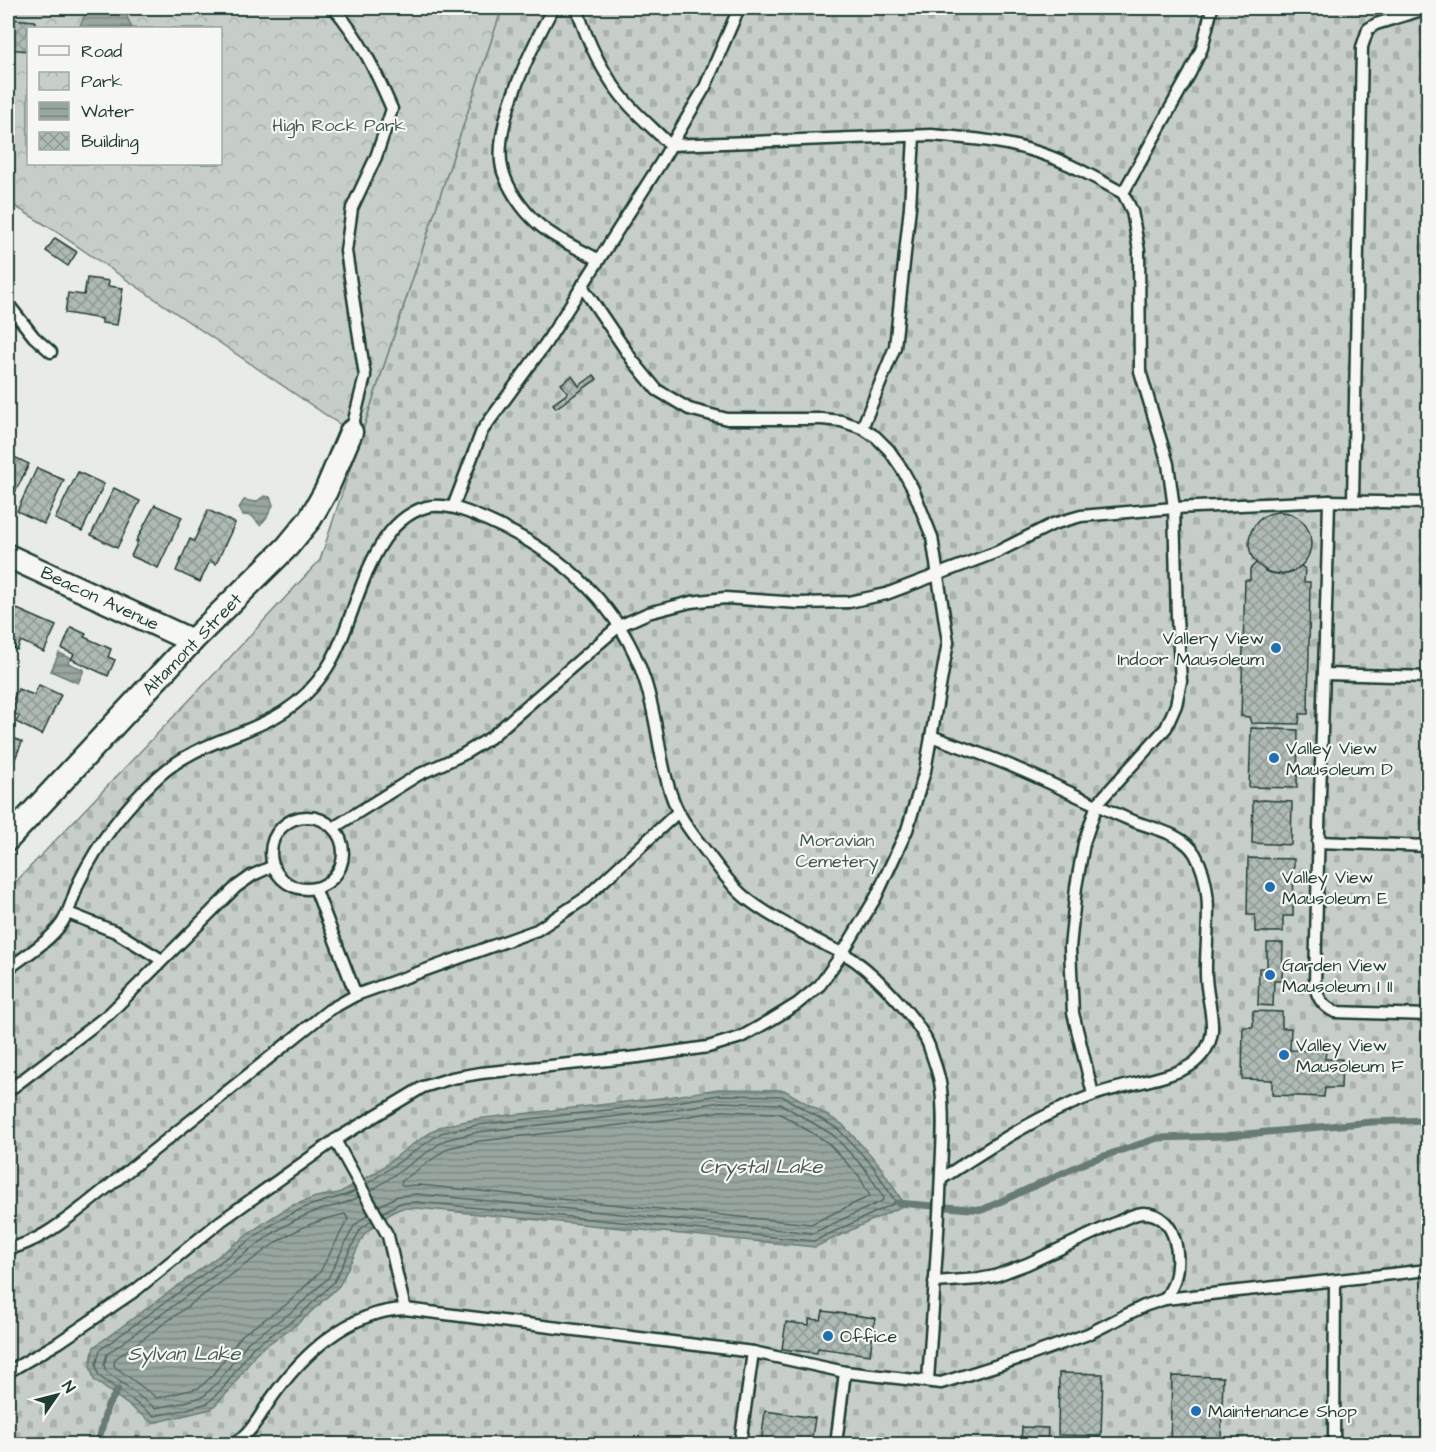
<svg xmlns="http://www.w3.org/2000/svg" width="1436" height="1452" font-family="'Architects Daughter',sans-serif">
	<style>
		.cemetery { fill: url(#cemetery-stones); stroke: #73867e; stroke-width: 1.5 }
		.park { fill: url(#park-crowns); stroke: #73867e; stroke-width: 1.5; fill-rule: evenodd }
		.water { fill: url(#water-rules); stroke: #687c75; stroke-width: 1.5 }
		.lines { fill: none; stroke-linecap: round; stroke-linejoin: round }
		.shore { stroke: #50675f; stroke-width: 1.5 }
		.stream { stroke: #687c75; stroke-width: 7 }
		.building { fill: url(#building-cross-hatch); stroke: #1f3d34; stroke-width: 1.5 }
		.lane-casing { stroke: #1f3d34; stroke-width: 15 }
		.street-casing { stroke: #1f3d34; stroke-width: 27 }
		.lane { stroke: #f6f6f2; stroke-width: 10 }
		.street { stroke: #f6f6f2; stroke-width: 22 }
		.poi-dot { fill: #1f6fb2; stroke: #f6f6f2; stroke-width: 2 }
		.labels { text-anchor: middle; stroke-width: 4.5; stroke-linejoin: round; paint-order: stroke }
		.park-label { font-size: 18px; fill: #415a52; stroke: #f6f6f2 }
		.street-label { font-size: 18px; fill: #1f3d34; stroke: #f6f6f2 }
		.poi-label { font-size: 18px; fill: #1f3d34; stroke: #f6f6f2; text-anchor: start }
		.water-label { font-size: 20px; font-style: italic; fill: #445c54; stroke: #f6f6f2 }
	</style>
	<defs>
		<pattern id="cemetery-stones" width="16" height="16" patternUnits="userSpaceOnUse" patternTransform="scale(1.5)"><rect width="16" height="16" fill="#c7cec9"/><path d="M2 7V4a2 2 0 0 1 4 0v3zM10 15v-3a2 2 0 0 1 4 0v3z" fill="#aab2ad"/></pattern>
		<pattern id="park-crowns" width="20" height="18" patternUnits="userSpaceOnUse" patternTransform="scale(1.5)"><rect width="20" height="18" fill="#c7cec9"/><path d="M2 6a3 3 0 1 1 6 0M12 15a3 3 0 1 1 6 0" fill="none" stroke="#aab2ad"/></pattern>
		<pattern id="water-rules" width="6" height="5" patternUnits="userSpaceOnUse" patternTransform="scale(1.5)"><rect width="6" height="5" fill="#99a6a0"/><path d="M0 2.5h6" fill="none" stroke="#7c8883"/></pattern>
		<pattern id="building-cross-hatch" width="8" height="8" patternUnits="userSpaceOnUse" patternTransform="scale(1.5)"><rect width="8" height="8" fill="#b0bab5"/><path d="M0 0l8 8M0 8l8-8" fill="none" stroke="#8f9894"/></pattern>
	</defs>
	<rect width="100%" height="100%" fill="#e9ebe7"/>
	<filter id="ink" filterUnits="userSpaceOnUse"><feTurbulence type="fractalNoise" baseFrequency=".0167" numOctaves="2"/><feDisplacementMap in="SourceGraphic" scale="12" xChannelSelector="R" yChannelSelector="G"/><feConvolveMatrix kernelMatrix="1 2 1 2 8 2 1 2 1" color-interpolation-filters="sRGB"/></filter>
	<g filter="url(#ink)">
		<!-- cemetery -->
		<path class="cemetery" d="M502 8H1428V1444H8V890L222 666 320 560Z"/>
		<!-- park -->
		<path class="park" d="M8 8H502L360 438 52 229 8 202ZM28 28H220V164H28Z"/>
		<!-- water -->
		<g class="water">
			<path d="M88 8H123L132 28H79Z"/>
			<path d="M264 496 270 497 273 505 267 517 260 525 252 516 243 515 239 508 244 500 256 502Z"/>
			<path d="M59 653 70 658 68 663 84 670 78 683 51 671Z"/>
			<path d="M718 1089 784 1090 842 1124 877 1162 905 1205 815 1247 417 1208H402L393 1212 365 1233 339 1286 301 1321 257 1352 229 1391 211 1409 153 1423 94 1380 90 1366 94 1347 265 1222 289 1207 316 1197 339 1193 375 1173 410 1146 439 1127 476 1119 669 1097Z"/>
		</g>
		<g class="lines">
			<!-- shore -->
			<g class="shore">
				<path d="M720 1111 779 1113 827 1142 859 1176 870 1196 811 1224 419 1185 404 1186 401 1184 402 1181 448 1148 480 1141 672 1119Z"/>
				<path d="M367 1184 441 1133 477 1125 670 1103 719 1095 782 1096 838 1129 872 1165 895 1201 893 1204 814 1241 417 1202 400 1203 383 1212"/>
				<path d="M355 1191C342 1198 329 1199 315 1204 298 1209 284 1217 268 1227L100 1350 96 1365 99 1376 154 1416 184 1410 208 1403 224 1387 253 1347 298 1317 334 1282 360 1230 372 1220"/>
				<path d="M371 1191 445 1140 478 1132 671 1110 720 1102 781 1104 833 1135 866 1170 884 1198 882 1201 813 1233 417 1194 398 1196 379 1206"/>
				<path d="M359 1197C344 1205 332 1206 317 1211 301 1216 287 1224 273 1233L107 1354 104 1365 106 1371 155 1408 182 1403 204 1396 218 1382 248 1342 293 1311 328 1278 354 1226 368 1214"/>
				<path d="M345 1214 348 1219 320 1272 287 1304 242 1335 211 1377 199 1388 157 1398 114 1366 115 1359 278 1241C300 1227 320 1219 345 1214Z"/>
			</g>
			<!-- stream -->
			<g class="stream">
				<path d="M898 1203 982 1210 1089 1161 1158 1138 1226 1136 1371 1122 1428 1120"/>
				<path d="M98 1444 107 1407 118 1390"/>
			</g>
		</g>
		<!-- building -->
		<g class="building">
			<path d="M10 19 35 21 34 28H28V51L8 49V20L10 21Z"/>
			<path d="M55 238 77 252 68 266 46 251Z"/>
			<path d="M87 278 109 281 108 286 123 288 117 325 102 323V319L65 313 68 293 84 295Z"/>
			<path d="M594 375 597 379 556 408 553 404 568 393 561 384 572 376 579 386Z"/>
			<path d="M8 454 29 464 8 507Z"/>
			<path d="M37 468 64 480 44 524 17 511Z"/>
			<path d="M78 472 104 484 82 531 55 519Z"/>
			<path d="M114 488 140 501 117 548 91 535Z"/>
			<path d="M155 505 182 517 158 568 131 556 138 541H136Z"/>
			<path d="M208 510 235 523 216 564 210 561 200 582 176 571 190 539 194 541Z"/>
			<circle cx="1280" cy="543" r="31"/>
			<path d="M1256 563 1267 572 1282 575 1294 571 1301 566 1305 569 1304 582H1310L1308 714H1300L1299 724 1251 723 1249 717 1241 716 1245 580H1250V569Z"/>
			<path d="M17 609 56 626 44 652 21 641 17 650 8 646V629Z"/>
			<path d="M71 627 86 634 84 637 111 649 108 657 115 660 108 676 71 659 74 654 62 649Z"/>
			<path d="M39 685 61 695 42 735 16 722 19 716 8 711 18 689 34 695Z"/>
			<path d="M1251 728 1298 730 1297 788 1249 787Z"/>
			<path d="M8 735 22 742 8 776Z"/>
			<path d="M1264 800 1292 802 1291 845 1252 843 1253 801Z"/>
			<path d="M1248 858 1294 859 1293 916H1283V932H1255V915H1247Z"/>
			<path d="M1267 943H1283L1282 981H1274L1273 1006 1258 1005 1259 968H1267Z"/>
			<path d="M1253 1011 1282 1012V1028H1291L1290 1050 1326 1051 1325 1059H1342L1341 1088H1325L1324 1097 1272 1095V1080L1242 1079 1243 1027H1253Z"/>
			<path d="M823 1311 875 1318 870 1355 818 1348 817 1353 782 1349 786 1322 809 1325V1319L821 1320Z"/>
			<path d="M1059 1373 1103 1374 1101 1436 1058 1435Z"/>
			<path d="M1172 1376 1223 1377 1221 1444H1170Z"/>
			<path d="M765 1411 815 1418 811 1444H761Z"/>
			<path d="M1022 1427 1048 1428 1047 1444H1021Z"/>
		</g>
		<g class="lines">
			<!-- lane casing -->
			<g class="lane-casing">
				<g id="lane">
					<path d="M334 8C361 40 375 70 392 109L376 157 352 208 346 251 365 376 351 432"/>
					<path d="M553 8C533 45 490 129 503 172 509 190 522 209 536 222 553 238 578 248 599 260"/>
					<path d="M577 8C587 42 605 79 630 106 643 120 657 132 670 145L932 135C965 138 998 140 1030 150 1063 159 1093 177 1123 193L1190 73 1202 48 1212 8"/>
					<path d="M8 304 34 337 51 352"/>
					<path d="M862 428 895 347 910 207 914 136"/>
					<path d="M1329 501C1325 663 1318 825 1315 987 1319 1000 1323 1006 1335 1012L1428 1015"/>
					<path d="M1353 501 1362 47 1368 29 1376 24 1428 8"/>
					<path d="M453 507 482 431 546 343 660 164 705 87 739 8"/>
					<path d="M1325 674 1428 677"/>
					<path d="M931 736C960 747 989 756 1016 768 1054 784 1090 803 1128 819 1149 828 1182 832 1195 854 1216 891 1205 934 1206 974 1206 1008 1226 1036 1194 1063 1173 1079 1118 1085 1091 1096 1036 1116 989 1148 941 1179"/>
					<circle cx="307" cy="853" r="36"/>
					<path d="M333 828 418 775 462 755 490 738 619 626 648 613 691 602 725 598 799 603 849 602 886 594 939 574 997 552 1053 524 1081 516 1174 508 1329 501 1428 503"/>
					<path d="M1318 842 1428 846"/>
					<path d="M315 888 356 995"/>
					<path d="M68 913 116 932 162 960"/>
					<path d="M8 969C26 955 49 942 62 923 70 911 73 896 79 882 99 841 124 808 158 777 214 726 281 740 327 668 358 620 365 525 426 507 450 501 480 517 502 527 566 558 621 608 644 678 659 720 658 766 676 807 684 825 699 842 711 858 721 871 733 888 746 898 769 916 797 930 822 943 832 949 844 953 854 960 877 976 919 1020 929 1046 933 1059 940 1075 941 1089 945 1124 941 1160 940 1195 937 1257 932 1319 928 1381"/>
					<path d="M8 1091 109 1014 236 887 253 875 273 866"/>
					<path d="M1093 1094 1073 1013 1070 948 1076 887 1084 843 1097 804 1166 728 1176 705 1181 681 1177 618 1174 508 1168 464 1140 371 1139 251 1132 211 1123 193"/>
					<path d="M335 1140 388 1236 405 1309"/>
					<path d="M8 1249C38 1242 60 1224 84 1206L329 1010 356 995 537 930 584 899 678 812"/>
					<path d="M1165 1299 1428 1270"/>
					<path d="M8 1372 58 1343 136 1290 221 1221 335 1140 423 1087 452 1078 481 1073 638 1057 708 1047 741 1037 771 1020 797 1004 820 985 842 954 876 897 907 830 925 771 948 642 932 537 913 489 902 469 889 450 876 437 862 428 841 421 822 419H727L689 409 657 390 633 361 584 289 583 284"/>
					<path d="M233 1444C250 1436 260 1415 271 1399 302 1355 348 1311 405 1309L753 1352 845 1372 941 1383 1030 1355 1088 1334 1144 1306 1165 1299C1168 1294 1172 1288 1174 1282 1182 1258 1177 1214 1144 1213 1138 1213 1131 1216 1126 1218L1027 1264 995 1276 979 1279 934 1282"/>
					<path d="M740 1444 753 1352"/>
					<path d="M836 1444 845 1372"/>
					<path d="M1334 1444 1335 1281"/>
				</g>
			</g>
			<!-- street casing -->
			<g class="street-casing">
				<g id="street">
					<path d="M8 556 192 641"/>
					<path d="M8 839 192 641 287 547 310 519 326 491 351 432"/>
				</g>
			</g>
			<!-- lane -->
			<use href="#lane" class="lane"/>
			<!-- street -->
			<use href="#street" class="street"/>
		</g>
	</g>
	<!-- markers -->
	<g class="poi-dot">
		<circle cx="1276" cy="648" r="6"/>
		<circle cx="1274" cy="758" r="6"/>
		<circle cx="1270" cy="887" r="6"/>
		<circle cx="1270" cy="975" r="6"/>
		<circle cx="1284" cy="1055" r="6"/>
		<circle cx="828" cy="1336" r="6"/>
		<circle cx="1196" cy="1411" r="6"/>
	</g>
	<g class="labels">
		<!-- park labels -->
		<g class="park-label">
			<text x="339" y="131">High Rock Park</text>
			<text x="837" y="846">Moravian<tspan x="837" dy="21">Cemetery</tspan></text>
		</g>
		<!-- street labels -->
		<g class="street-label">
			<text transform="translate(100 598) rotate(25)" y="6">Beacon Avenue</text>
			<text transform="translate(192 644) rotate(-46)" y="6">Altamont Street</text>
		</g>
		<!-- poi labels -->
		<g class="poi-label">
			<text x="1264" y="644" text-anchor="end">Vallery View<tspan x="1264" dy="21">Indoor Mausoleum</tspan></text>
			<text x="1286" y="754">Valley View<tspan x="1286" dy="21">Mausoleum D</tspan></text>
			<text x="1282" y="883">Valley View<tspan x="1282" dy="21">Mausoleum E</tspan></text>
			<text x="1282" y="971">Garden View<tspan x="1282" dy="21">Mausoleum I II</tspan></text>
			<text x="1296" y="1051">Valley View<tspan x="1296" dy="21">Mausoleum F</tspan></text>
			<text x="840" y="1342">Office</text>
			<text x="1208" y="1417">Maintenance Shop</text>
		</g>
		<!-- water labels -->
		<g class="water-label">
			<text x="761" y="1173">Crystal Lake</text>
			<text x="184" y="1360">Sylvan Lake</text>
		</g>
	</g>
	<!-- margin -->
	<rect width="1436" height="1452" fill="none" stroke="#f6f6f2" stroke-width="30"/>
	<rect x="15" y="15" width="1406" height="1422" fill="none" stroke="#1f3d34" stroke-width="2" filter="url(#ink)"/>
	<!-- legend -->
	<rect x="27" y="27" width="195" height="138" fill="#f6f6f2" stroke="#a0aca6" stroke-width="1.5"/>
	<rect x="39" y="46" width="30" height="9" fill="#f6f6f2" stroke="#a0aca6" stroke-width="1.5"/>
	<text x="81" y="57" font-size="18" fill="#1f3d34">Road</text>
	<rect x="39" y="72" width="30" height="18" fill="url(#park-crowns)" stroke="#a0aca6" stroke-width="1.5"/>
	<text x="81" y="87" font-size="18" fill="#1f3d34">Park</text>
	<rect x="39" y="102" width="30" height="18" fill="url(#water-rules)" stroke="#a0aca6" stroke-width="1.5"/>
	<text x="81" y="117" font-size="18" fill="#1f3d34">Water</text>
	<rect x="39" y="132" width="30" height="18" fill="url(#building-cross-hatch)" stroke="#a0aca6" stroke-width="1.5"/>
	<text x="81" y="147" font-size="18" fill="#1f3d34">Building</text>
	<!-- north arrow -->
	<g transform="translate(57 1395) rotate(55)" stroke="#f6f6f2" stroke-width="4.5" paint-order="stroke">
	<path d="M0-4.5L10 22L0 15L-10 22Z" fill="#1f3d34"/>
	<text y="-9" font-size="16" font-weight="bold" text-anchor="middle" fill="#1f3d34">N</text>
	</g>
</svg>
